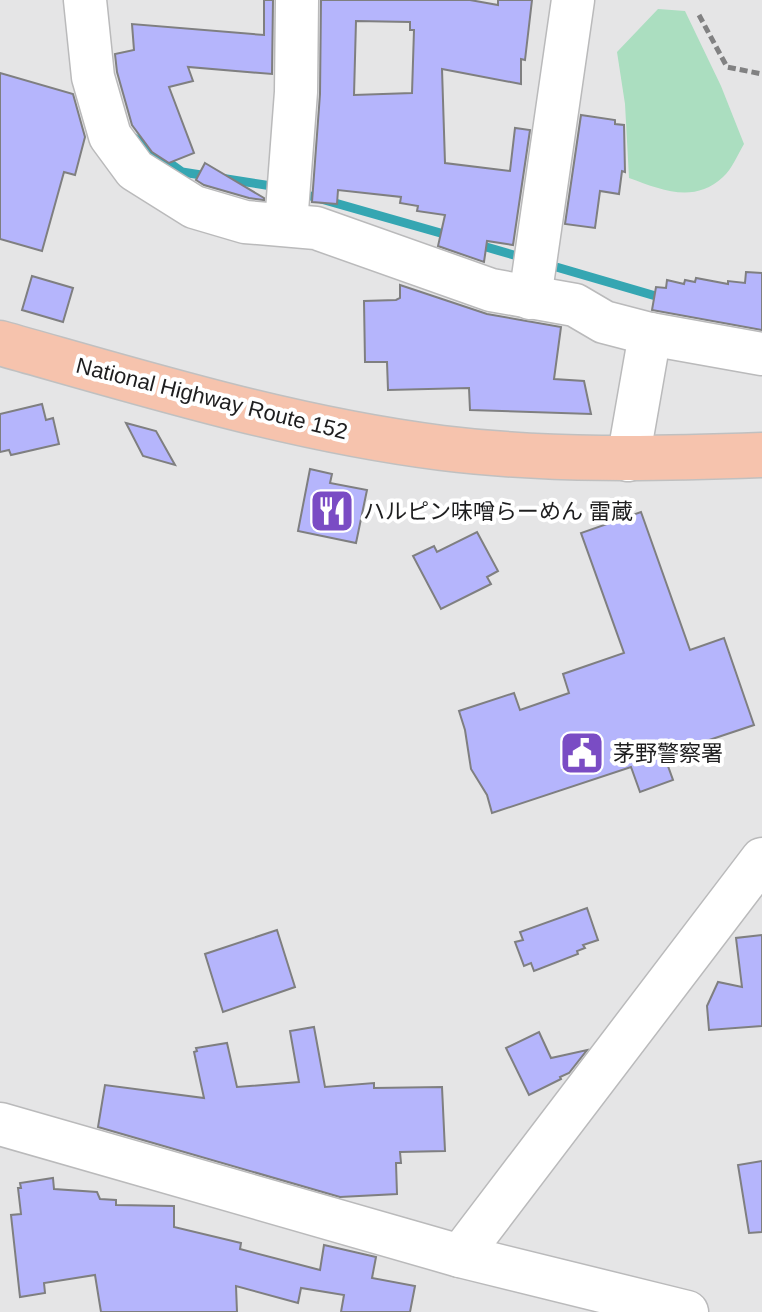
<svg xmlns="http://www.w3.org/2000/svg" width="762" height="1312" font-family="Helvetica,'Noto Sans JP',sans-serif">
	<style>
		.green { fill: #abdec0 }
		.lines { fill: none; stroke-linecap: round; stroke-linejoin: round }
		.stream { stroke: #35a6b2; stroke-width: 9 }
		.building { fill: #b5b5fc; stroke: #7f7f80; stroke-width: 2; fill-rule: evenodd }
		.minor-casing { stroke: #bababb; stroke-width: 45 }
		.highway-casing { stroke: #c0c0c0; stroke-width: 47 }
		.path { stroke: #818182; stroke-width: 5; stroke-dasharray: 8 4; stroke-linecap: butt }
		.minor { stroke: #fff; stroke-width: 42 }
		.highway { stroke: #f6c3ad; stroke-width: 44 }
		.labels { text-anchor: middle; stroke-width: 8; stroke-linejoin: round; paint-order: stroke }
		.street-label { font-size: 22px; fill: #1e1e1f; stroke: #fff }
		.poi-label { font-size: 22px; fill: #1e1e1f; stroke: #fff; text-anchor: start }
	</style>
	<rect width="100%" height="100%" fill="#e5e5e6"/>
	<!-- green -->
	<path class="green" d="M658 9 685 11 721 86 744 144C738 154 732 169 723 177 694 204 662 190 629 178L625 104 617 52Z"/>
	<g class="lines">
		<!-- stream -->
		<g class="stream">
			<path d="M133 137 182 172 278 187"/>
			<path d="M300 193 451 236"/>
			<path d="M476 244 524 258"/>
			<path d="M546 264 666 299"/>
		</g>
	</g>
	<!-- building -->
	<g class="building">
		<path d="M264 0H273L272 74 188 67 193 81 169 87 194 153 169 163 152 152 132 125 117 72 115 54 134 50 132 24 264 35Z"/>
		<path d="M321 0H470L498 5V0H532L525 60 521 59V84L442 69 445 163 510 171 515 128 530 130 513 245 487 241 484 262 438 246 445 215 417 211 418 206 400 203 401 197 338 190 337 204 312 202 320 94ZM356 21 410 22V30H414L412 93 354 95Z"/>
		<path d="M0 73 73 94 85 137 75 175 64 172 42 251 0 239Z"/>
		<path d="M581 115 615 120V124L624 125 625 172 622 171 619 194 600 191 595 228 565 224Z"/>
		<path d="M205 163 264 198V200L249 198 204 185 196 180Z"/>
		<path d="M746 272 762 273V330L652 310 656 287 666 288 667 280 684 284 685 280 695 282 696 278 728 284V281L745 283Z"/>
		<path d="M32 276 73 288 63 322 22 310Z"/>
		<path d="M400 285 487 314 561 327 554 379 584 381 591 414 470 410 469 388 388 390 387 362H365L364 301 396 300 400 298Z"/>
		<path d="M42 404 46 420 53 418 59 444 11 455 9 450 0 452V414Z"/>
		<path d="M126 423 156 431 175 465 143 456Z"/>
		<path d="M310 469 332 474 330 483 367 490 356 543 298 531Z"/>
		<path d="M641 512 690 650 724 638 754 725 664 755 673 780 640 792 631 767 492 813 487 795 471 769 465 730 459 711 514 693 520 710 569 693 563 674 624 653 581 533Z"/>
		<path d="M477 532 498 571 487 577 491 584 441 609 413 556 434 546 437 552Z"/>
		<path d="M587 908 598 940 583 945 585 948 577 951 578 954 534 971 531 963 524 966 515 942 523 940 520 932Z"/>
		<path d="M277 930 295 987 223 1012 205 954Z"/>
		<path d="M762 935V1026L709 1030 707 1006 718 982 742 987 736 938Z"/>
		<path d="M314 1027 325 1087 374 1083V1088L442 1087 445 1151 400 1152 401 1163H396L397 1194 340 1197 98 1127 105 1085 204 1098 194 1052 197 1051 196 1048 227 1043 237 1087 299 1082 290 1031Z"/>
		<path d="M539 1032 551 1058 587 1050 569 1073 560 1077 561 1079 529 1095 506 1048Z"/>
		<path d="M762 1161V1232L749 1233 738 1165Z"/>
		<path d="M53 1178 54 1189 97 1192 100 1199 116 1200V1205L174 1206V1227L241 1243 240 1249 320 1270 324 1245 376 1257 372 1278 415 1286 410 1312H341L344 1295 301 1288 298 1303 236 1286 237 1312H101L95 1275 44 1283 45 1293 20 1297 11 1215 21 1214 18 1188H21L20 1183Z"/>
	</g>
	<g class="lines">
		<!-- minor casing -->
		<g class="minor-casing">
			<g id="minor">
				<path d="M85 0 93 77 110 136 135 170 194 207 245 222 316 228 491 290 575 305 604 322 650 334 762 354"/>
				<path d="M286 224 296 92 297 0"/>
				<path d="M530 298 573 0"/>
				<path d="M628 460 650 334"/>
				<path d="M0 1124 460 1256 687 1312"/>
				<path d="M460 1256 762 859"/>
			</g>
		</g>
		<!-- highway casing -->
		<g class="highway-casing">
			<path id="highway" d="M0 343C146 384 291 429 442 448 548 461 655 459 762 455"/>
		</g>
		<!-- path -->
		<path class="path" d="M699 15 727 67 762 74"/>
		<!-- minor -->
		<use href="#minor" class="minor"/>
		<!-- highway -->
		<use href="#highway" class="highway"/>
	</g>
	<!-- icons -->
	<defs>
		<g id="restaurant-square" transform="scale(2.3)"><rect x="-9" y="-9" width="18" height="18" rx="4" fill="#7a4cc4" stroke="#fff"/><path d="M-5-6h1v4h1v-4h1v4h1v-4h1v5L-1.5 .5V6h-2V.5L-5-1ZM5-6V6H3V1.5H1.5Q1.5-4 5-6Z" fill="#fff"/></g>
		<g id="civic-square" transform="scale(2.3)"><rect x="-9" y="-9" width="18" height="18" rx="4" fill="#7a4cc4" stroke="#fff"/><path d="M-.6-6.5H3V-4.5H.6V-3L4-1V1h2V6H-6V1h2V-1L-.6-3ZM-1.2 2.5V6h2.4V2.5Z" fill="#fff"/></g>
	</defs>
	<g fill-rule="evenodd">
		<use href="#restaurant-square" x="332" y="511"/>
		<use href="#civic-square" x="582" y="753"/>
	</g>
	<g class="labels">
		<!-- street labels -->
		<g class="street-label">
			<text transform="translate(212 398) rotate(14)" y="8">National Highway Route 152</text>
		</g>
		<!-- poi labels -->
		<g class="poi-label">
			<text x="363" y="519">ハルピン味噌らーめん 雷蔵</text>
			<text x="613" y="761">茅野警察署</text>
		</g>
	</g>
</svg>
